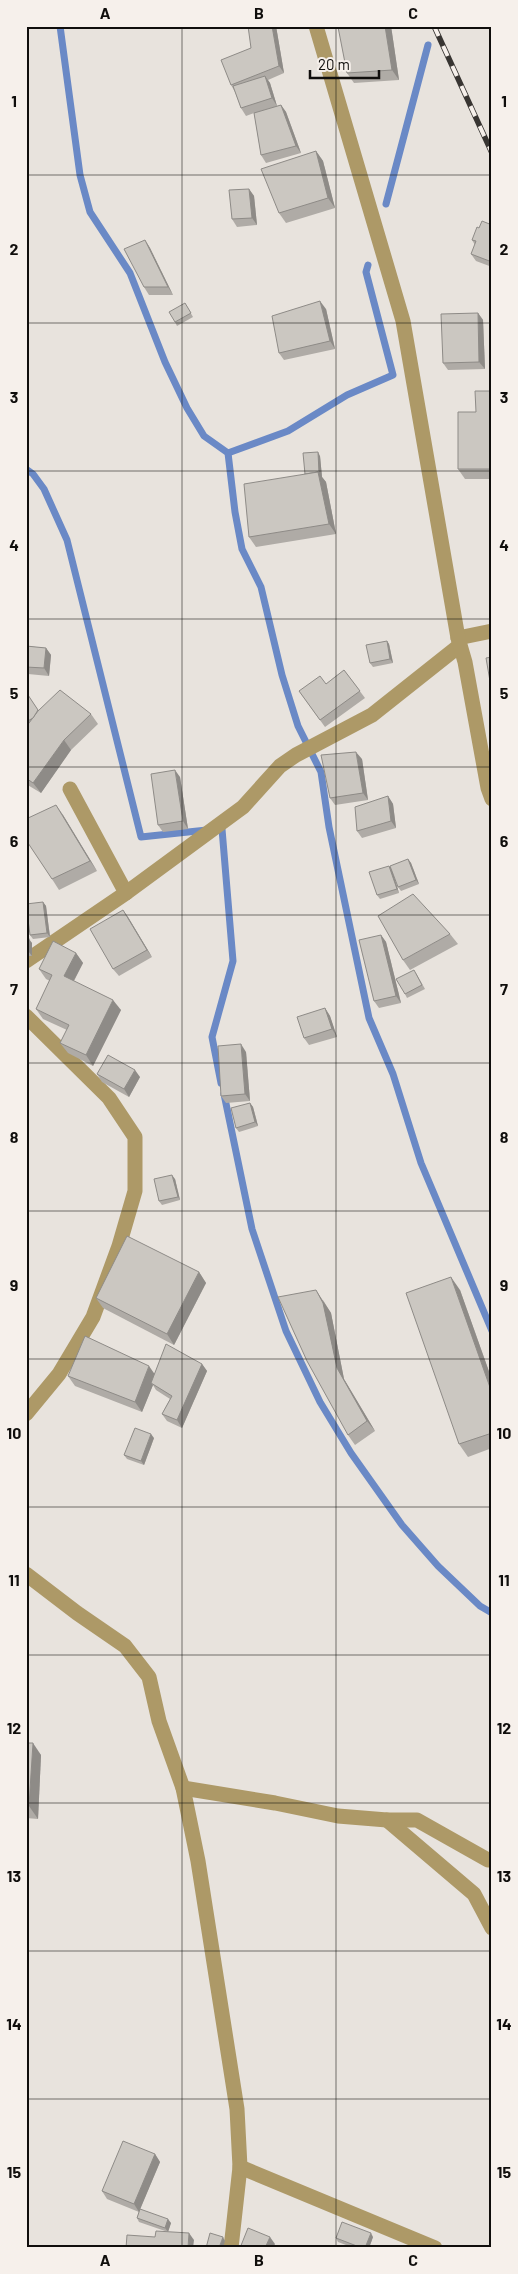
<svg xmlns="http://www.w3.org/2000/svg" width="518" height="2274" font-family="Barlow,sans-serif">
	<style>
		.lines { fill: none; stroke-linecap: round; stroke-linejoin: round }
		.stream { stroke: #6a89c6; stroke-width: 7 }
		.minor { stroke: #ad9967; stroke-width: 15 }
		.tertiary { stroke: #ad9967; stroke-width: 15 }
		.rail-casing { stroke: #383532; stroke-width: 5.5 }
		.rail { stroke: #f6f0eb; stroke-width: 4; stroke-dasharray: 11; stroke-linecap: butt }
		.wall { fill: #afaba6 }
		.shaded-wall { fill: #8e8b87 }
		.building { fill: #cbc7c1; stroke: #8e8b87 }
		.grid { fill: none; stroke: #100e0c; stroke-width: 1; stroke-opacity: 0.55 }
		.neatline { fill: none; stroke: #100e0c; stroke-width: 2 }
		.grid-label { font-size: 16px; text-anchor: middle; font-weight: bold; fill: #100e0c }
	</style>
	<rect width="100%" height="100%" fill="#e8e3dd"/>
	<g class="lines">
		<!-- stream -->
		<g class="stream">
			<path d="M60 26 80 175 90 212 130 273 165 362 187 408 204 436 228 453 235 512 242 549 261 587 282 675 298 726 321 772 329 827 369 1018 393 1074 421 1163 492 1331"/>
			<path d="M386 204 428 45"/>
			<path d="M228 453 288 431 347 395 393 375 366 272 368 265"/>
			<path d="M26 469 33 474 44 489 67 540 141 837 207 830"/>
			<path d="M218 829H222L233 961 212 1037 221 1083"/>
			<path d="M224 1094 252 1229 286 1331 320 1402 351 1453 402 1525 438 1566 480 1606 492 1613"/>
		</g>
		<!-- minor -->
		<g class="minor">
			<path d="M458 638 492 631"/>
			<path d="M70 789 126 893"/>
			<path d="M26 961 126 893 243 807 280 766 296 755 372 715 459 646"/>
			<path d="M26 1016 109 1098 135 1137V1191L119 1246 93 1317 59 1374 26 1414"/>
			<path d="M26 1574 77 1613 125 1646 149 1677 159 1721 183 1788 198 1861 237 2109 240 2167 231 2248"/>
			<path d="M183 1788 275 1803 338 1816 387 1820H417L488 1860 492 1859"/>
			<path d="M387 1820 474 1894 492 1928"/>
			<path d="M240 2167 435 2248"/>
		</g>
		<!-- tertiary -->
		<path class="tertiary" d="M316 26 403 321 458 638 465 662 488 788 492 799"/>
		<!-- rail casing -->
		<g class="rail-casing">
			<path id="rail" d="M434 26 492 153"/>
		</g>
		<!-- rail -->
		<use href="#rail" class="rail"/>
	</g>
	<!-- wall -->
	<g class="wall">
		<path d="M276 26 284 73 268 80 270 83 277 106 281 105 286 112 301 153 266 163 261 155 254 113 246 116 241 108 235 92 231 85 251 48Z"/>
		<path d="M343 26H391L399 80 354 83 347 73Z"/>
		<path d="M316 151 323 161 335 208 286 223 279 213Z"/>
		<path d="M249 189 254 196 257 225 237 227 232 219Z"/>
		<path d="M492 225V267L476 261 471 254 475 245 472 240 479 228Z"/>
		<path d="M145 240 150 248 173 295H149L144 287Z"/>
		<path d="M185 303 193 317 177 326 175 322Z"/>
		<path d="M326 309 335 349 284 360 279 353Z"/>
		<path d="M478 313 483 320 485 369 448 370 443 363Z"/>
		<path d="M492 391V479H465L458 469 476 412Z"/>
		<path d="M320 456 322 477 326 482 336 534 256 547 249 537Z"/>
		<path d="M387 641 389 644 393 663 373 667 370 663Z"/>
		<path d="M26 646 46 648 51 655 49 676 28 674V691H26Z"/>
		<path d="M344 670 365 698 325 727 299 691 326 684Z"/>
		<path d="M26 692 38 710 91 714 98 724 71 750 41 793 26 784Z"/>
		<path d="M362 759 368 800 335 805 330 798Z"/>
		<path d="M180 777 188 829 163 832 158 825Z"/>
		<path d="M388 796 393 804 396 828 362 838 357 831Z"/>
		<path d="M63 815 97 871 59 890 52 879Z"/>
		<path d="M408 859 411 863 419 884 401 891 398 887Z"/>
		<path d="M389 866 392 870 399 893 380 899 377 895Z"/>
		<path d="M43 902 46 906 50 937 33 939 30 935Z"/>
		<path d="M128 917 152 957 119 976 113 969Z"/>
		<path d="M450 934 458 944 410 970 403 960Z"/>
		<path d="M381 935 386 942 401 1003 379 1008 374 1001Z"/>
		<path d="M26 939 32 943V956H26Z"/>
		<path d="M76 953 83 963 74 981 121 1010 93 1066 68 1053 60 1043 67 1030 43 1019 36 1009 50 981 46 979 39 969Z"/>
		<path d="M416 973 425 989 407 998 405 994Z"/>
		<path d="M325 1008 330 1016 337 1037 309 1045 304 1038Z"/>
		<path d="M246 1052 250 1101 226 1103 221 1096Z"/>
		<path d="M97 1074 140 1077 129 1097 102 1082Z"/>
		<path d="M250 1103 253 1107 258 1126 239 1132 236 1128Z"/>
		<path d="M175 1179 180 1200 162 1205 159 1201Z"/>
		<path d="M199 1272 206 1283 174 1345 103 1308 96 1298Z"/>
		<path d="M460 1290 492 1380V1448L468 1457 459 1444Z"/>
		<path d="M323 1300 331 1313 344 1379 375 1431 355 1445 348 1435Z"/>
		<path d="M202 1364 207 1371 182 1428 167 1421 162 1414 170 1399 156 1390 153 1385 142 1412 75 1386 68 1376 155 1373Z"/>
		<path d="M154 1438 144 1465 127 1459 124 1455Z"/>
		<path d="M26 1743 41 1755 38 1819 26 1818Z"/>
		<path d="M155 2154 160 2162 140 2209 171 2223 168 2232 139 2222 137 2218 139 2212 107 2199 102 2191Z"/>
		<path d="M373 2237 369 2248H354L338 2242 336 2238Z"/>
	</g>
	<!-- shaded-wall -->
	<g class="shaded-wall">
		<path d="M272 26H276L284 73 279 66Z"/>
		<path d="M385 26H391L399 80 392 70Z"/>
		<path d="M265 76 270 83 277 106 272 98Z"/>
		<path d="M281 105 286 112 301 153 296 146Z"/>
		<path d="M316 151 323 161 335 208 328 198Z"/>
		<path d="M249 189 254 196 257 225 252 218Z"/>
		<path d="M145 240 150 248 173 295 168 287Z"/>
		<path d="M320 301 326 309 335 349 330 341Z"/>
		<path d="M478 313 483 320 485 369 479 362Z"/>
		<path d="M318 452 320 456 322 477 326 482 336 534 329 524 318 472Z"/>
		<path d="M387 641 389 644 393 663 390 659Z"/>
		<path d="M46 648 51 655 49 676 44 668Z"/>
		<path d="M26 671 28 674V691L26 688Z"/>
		<path d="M64 740 71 750 41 793 33 783Z"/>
		<path d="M356 752 362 759 368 800 363 793Z"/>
		<path d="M175 770 180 777 188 829 183 821Z"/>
		<path d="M388 796 393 804 396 828 391 821Z"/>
		<path d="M56 805 63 815 97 871 90 861Z"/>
		<path d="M408 859 411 863 419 884 416 880Z"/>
		<path d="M389 866 392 870 399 893 397 889Z"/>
		<path d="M43 902 46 906 50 937 47 933Z"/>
		<path d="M123 910 128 917 152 957 147 950Z"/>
		<path d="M381 935 386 942 401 1003 396 996Z"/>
		<path d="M29 939 32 943V956L29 952Z"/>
		<path d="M76 953 83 963 71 986 64 976Z"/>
		<path d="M113 1000 121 1010 93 1066 86 1055Z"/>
		<path d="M325 1008 330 1016 337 1037 332 1029Z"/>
		<path d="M241 1044 246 1052 250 1101 245 1094Z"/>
		<path d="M135 1070 140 1077 129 1097 124 1089Z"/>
		<path d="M250 1103 253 1107 258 1126 255 1122Z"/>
		<path d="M172 1175 175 1179 180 1200 178 1197Z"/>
		<path d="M199 1272 206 1283 174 1345 167 1334Z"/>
		<path d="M451 1277 460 1290 492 1380V1393Z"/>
		<path d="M316 1290 331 1313 344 1379 375 1431 367 1421 337 1368Z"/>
		<path d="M202 1364 207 1371 182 1428 177 1420Z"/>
		<path d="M149 1366 156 1376 151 1383 153 1385 142 1412 135 1402Z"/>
		<path d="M151 1434 154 1438 144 1465 141 1461Z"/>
		<path d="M33 1743 41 1755 38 1819 29 1806Z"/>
		<path d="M155 2154 160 2162 139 2212 134 2204Z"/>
		<path d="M168 2219 171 2223 168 2232 165 2228Z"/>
		<path d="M189 2233 194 2240 193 2248H188Z"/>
		<path d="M371 2233 373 2237 369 2248H365Z"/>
		<path d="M223 2237 225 2241 223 2248H219Z"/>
		<path d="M270 2237 275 2244 273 2248H265Z"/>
	</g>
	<!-- building -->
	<g class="building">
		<path d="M248 26H272L279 66 231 85 221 60 251 48Z"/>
		<path d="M343 26H385L392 70 347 73 338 27Z"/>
		<path d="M265 76 272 98 241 108 233 86Z"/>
		<path d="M281 105 296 146 261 155 254 113Z"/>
		<path d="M316 151 328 198 279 213 261 169Z"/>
		<path d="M249 189 252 218 232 219 229 190Z"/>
		<path d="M482 221 492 225V262L471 254 476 241 472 240 477 227 479 228Z"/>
		<path d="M145 240 168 287H144L124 249Z"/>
		<path d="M320 301 330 341 279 353 272 316Z"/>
		<path d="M185 303 191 313 175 322 169 312Z"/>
		<path d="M478 313 479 362 443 363 441 314Z"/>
		<path d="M475 391H492V469H458V412H476Z"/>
		<path d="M318 452 319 473 318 472 305 474 303 453Z"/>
		<path d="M318 472 329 524 249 537 244 484Z"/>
		<path d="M387 641 390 659 370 663 366 645Z"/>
		<path d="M26 646 46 648 44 668 26 667Z"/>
		<path d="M492 657V687H491L486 658Z"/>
		<path d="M344 670 360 691 320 720 299 691 320 676 326 684Z"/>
		<path d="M60 690 91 714 64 740 33 783 26 778V727L38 711Z"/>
		<path d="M26 692 38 710 33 718 26 722Z"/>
		<path d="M356 752 363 793 330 798 321 755Z"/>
		<path d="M175 770 183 821 158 825 151 774Z"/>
		<path d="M388 796 391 821 357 831 355 807Z"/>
		<path d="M56 805 90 861 52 879 26 840V819Z"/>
		<path d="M408 859 416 880 398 887 390 866Z"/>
		<path d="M389 866 397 889 377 895 369 872Z"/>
		<path d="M413 894 450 934 403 960 378 916Z"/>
		<path d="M43 902 47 933 30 935 26 904Z"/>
		<path d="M123 910 147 950 113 969 90 929Z"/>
		<path d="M381 935 396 996 374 1001 359 940Z"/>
		<rect x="26" y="939" width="3" height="13"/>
		<path d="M53 941 76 953 64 976 113 1000 86 1055 60 1043 69 1025 36 1009 52 975 39 969Z"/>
		<path d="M414 970 422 985 405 994 396 979Z"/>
		<path d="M325 1008 332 1029 304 1038 297 1017Z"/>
		<path d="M241 1044 245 1094 221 1096 218 1046Z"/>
		<path d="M108 1055 135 1070 124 1089 97 1074Z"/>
		<path d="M250 1103 255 1122 236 1128 231 1108Z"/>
		<path d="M172 1175 178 1197 159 1201 154 1179Z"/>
		<path d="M127 1236 199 1272 167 1334 96 1298Z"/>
		<path d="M451 1277 492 1393V1433L459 1444 406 1293Z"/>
		<path d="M316 1290 323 1303 337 1368 367 1421 348 1435 307 1361 278 1297Z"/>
		<path d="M85 1336 149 1366 135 1402 68 1376Z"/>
		<path d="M166 1344 202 1364 177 1420 162 1414 172 1396 151 1383Z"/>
		<path d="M135 1428 151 1434 141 1461 124 1455Z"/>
		<path d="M26 1743H33L29 1806H26Z"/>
		<path d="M123 2141 155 2154 134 2204 102 2191Z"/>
		<path d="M140 2209 168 2219 165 2228 137 2218Z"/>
		<path d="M342 2222 371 2233 365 2248H362L336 2238Z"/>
		<path d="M248 2228 270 2237 265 2248H240Z"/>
		<path d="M156 2231 189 2233 188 2248H126L127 2235 155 2237Z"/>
		<path d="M210 2233 223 2237 219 2248H206Z"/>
	</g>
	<!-- grid -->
	<path class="grid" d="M182 26V2248M336 26V2248M26 175H492M26 323H492M26 471H492M26 619H492M26 767H492M26 915H492M26 1063H492M26 1211H492M26 1359H492M26 1507H492M26 1655H492M26 1803H492M26 1951H492M26 2099H492"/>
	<!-- border -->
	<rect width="518" height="2274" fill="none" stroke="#f6f0eb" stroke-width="55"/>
	<!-- scale -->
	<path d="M310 70v8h69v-8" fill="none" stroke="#100e0c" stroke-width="2.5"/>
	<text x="318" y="70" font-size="15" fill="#100e0c" stroke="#f6f0eb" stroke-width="4" paint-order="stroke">20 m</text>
	<rect x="28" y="28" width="462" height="2218" class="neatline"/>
	<g class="grid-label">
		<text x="105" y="19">A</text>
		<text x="259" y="19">B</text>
		<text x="413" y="19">C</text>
		<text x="14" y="107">1</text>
		<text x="504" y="107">1</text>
		<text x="14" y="255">2</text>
		<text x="504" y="255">2</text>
		<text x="14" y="403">3</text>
		<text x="504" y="403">3</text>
		<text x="14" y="551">4</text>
		<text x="504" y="551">4</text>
		<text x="14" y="699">5</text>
		<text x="504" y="699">5</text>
		<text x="14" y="847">6</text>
		<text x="504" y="847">6</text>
		<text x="14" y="995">7</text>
		<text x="504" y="995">7</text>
		<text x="14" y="1143">8</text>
		<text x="504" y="1143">8</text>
		<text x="14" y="1291">9</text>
		<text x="504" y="1291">9</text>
		<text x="14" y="1439">10</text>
		<text x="504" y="1439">10</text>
		<text x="14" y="1586">11</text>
		<text x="504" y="1586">11</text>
		<text x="14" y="1734">12</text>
		<text x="504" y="1734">12</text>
		<text x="14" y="1882">13</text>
		<text x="504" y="1882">13</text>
		<text x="14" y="2030">14</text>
		<text x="504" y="2030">14</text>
		<text x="14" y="2178">15</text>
		<text x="504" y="2178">15</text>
		<text x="105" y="2266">A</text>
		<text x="259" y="2266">B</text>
		<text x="413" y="2266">C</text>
	</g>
</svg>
